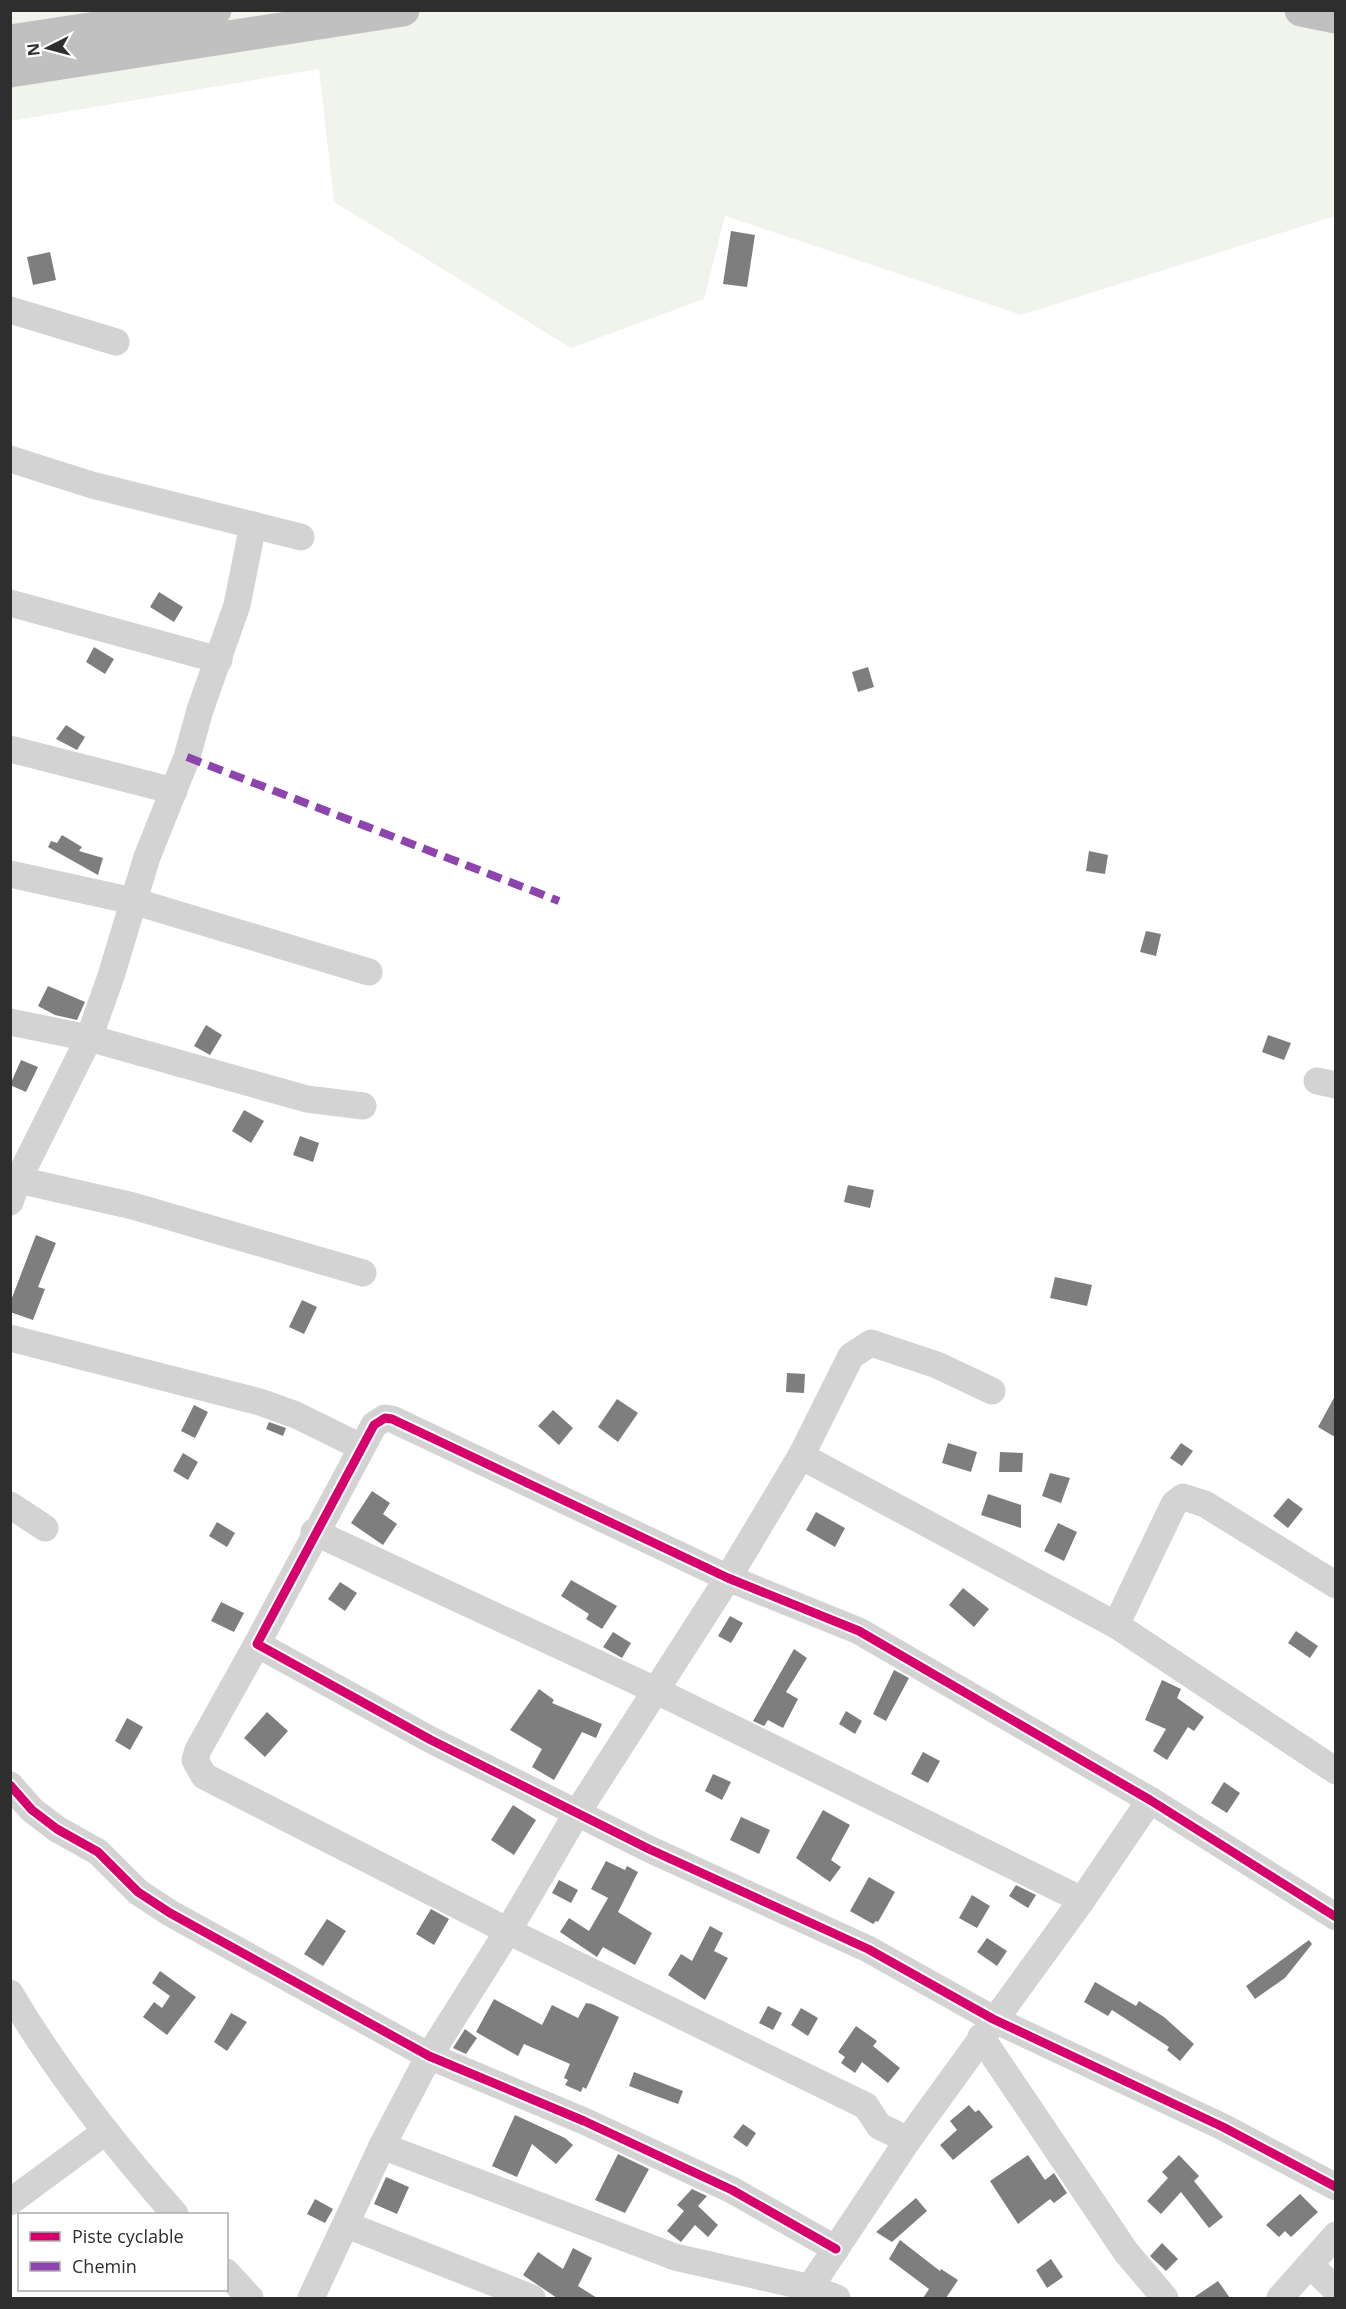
<svg xmlns="http://www.w3.org/2000/svg" width="1346" height="2309" font-family="'Open Sans',sans-serif">
	<style>
		.green { fill: #f0f4ec }
		.building { fill: #7e7e7e }
		.lines { fill: none; stroke-linecap: round; stroke-linejoin: round }
		.minor { stroke: #d3d3d3; stroke-width: 27 }
		.highway { stroke: #c0c0c0; stroke-width: 33 }
		.quiet { stroke: #8e44ad; stroke-width: 8; stroke-dasharray: 15 8; stroke-linecap: butt }
		.cycleway-casing { stroke: #fff; stroke-width: 13 }
		.cycleway { stroke: #d6006c; stroke-width: 9 }
	</style>
	<rect width="100%" height="100%" fill="#fff"/>
	<!-- green -->
	<path class="green" d="M11 11H1335V216L1021 315 725 216 704 299 571 348 334 202 319 69 11 121Z"/>
	<!-- building -->
	<g class="building">
		<path d="M731 231 755 235 747 287 723 284Z"/>
		<path d="M50 252 56 280 33 285 27 257Z"/>
		<path d="M159 592 183 607 174 622 150 607Z"/>
		<path d="M94 647 114 659 105 674 86 662Z"/>
		<path d="M868 667 874 687 858 692 852 672Z"/>
		<path d="M66 725 85 737 77 750 56 739Z"/>
		<path d="M62 835 82 847 79 851 103 858 98 875 48 847 51 841 57 843Z"/>
		<path d="M1089 851 1108 855 1105 874 1086 871Z"/>
		<path d="M1146 931 1161 934 1156 956 1140 952Z"/>
		<path d="M48 986 85 1002 77 1020 55 1015 38 1006Z"/>
		<path d="M206 1025 222 1035 210 1055 194 1046Z"/>
		<path d="M1268 1035 1291 1043 1284 1060 1262 1052Z"/>
		<path d="M21 1060 38 1067 26 1092 10 1085Z"/>
		<path d="M244 1110 264 1121 251 1143 232 1131Z"/>
		<path d="M300 1136 319 1143 313 1162 293 1155Z"/>
		<path d="M848 1185 874 1190 870 1208 844 1202Z"/>
		<path d="M36 1235 56 1243 38 1287 45 1289 33 1320 10 1312V1303Z"/>
		<path d="M1055 1277 1092 1285 1087 1306 1050 1298Z"/>
		<path d="M302 1300 317 1307 304 1334 289 1327Z"/>
		<path d="M787 1373 805 1374 804 1393 786 1392Z"/>
		<path d="M1335 1396V1437L1318 1427Z"/>
		<path d="M617 1399 638 1413 618 1442 598 1427Z"/>
		<path d="M194 1405 208 1412 195 1438 181 1431Z"/>
		<path d="M553 1410 573 1428 559 1445 538 1426Z"/>
		<path d="M269 1422 286 1428 283 1436 266 1429Z"/>
		<path d="M948 1443 977 1452 971 1472 942 1463Z"/>
		<path d="M1181 1443 1193 1451 1182 1466 1170 1458Z"/>
		<path d="M1000 1452 1023 1453 1022 1472H999Z"/>
		<path d="M183 1453 198 1462 188 1480 173 1471Z"/>
		<path d="M1050 1473 1070 1478 1061 1503 1042 1496Z"/>
		<path d="M372 1491 390 1503 383 1514 397 1524 383 1545 351 1523Z"/>
		<path d="M988 1494 1021 1505V1528L981 1515Z"/>
		<path d="M1288 1498 1303 1509 1288 1528 1273 1516Z"/>
		<path d="M816 1512 845 1528 835 1547 806 1530Z"/>
		<path d="M217 1522 235 1533 227 1547 209 1536Z"/>
		<path d="M1058 1523 1077 1532 1064 1561 1044 1551Z"/>
		<path d="M571 1580 617 1606 602 1629 586 1619 589 1614 561 1596Z"/>
		<path d="M340 1582 357 1593 345 1611 328 1599Z"/>
		<path d="M963 1588 989 1609 974 1627 949 1605Z"/>
		<path d="M221 1602 244 1613 234 1632 211 1621Z"/>
		<path d="M730 1616 743 1623 731 1643 718 1636Z"/>
		<path d="M1296 1631 1318 1646 1310 1658 1288 1643Z"/>
		<path d="M613 1632 631 1643 622 1658 603 1647Z"/>
		<path d="M794 1649 807 1658 786 1692 798 1699 783 1728 768 1720 764 1726 753 1721Z"/>
		<path d="M894 1670 909 1678 886 1721 873 1714Z"/>
		<path d="M1162 1680 1181 1689 1177 1698 1204 1717 1194 1731 1188 1727 1167 1760 1153 1751 1166 1729 1145 1720Z"/>
		<path d="M539 1689 554 1700 552 1703 602 1724 596 1738 582 1732 554 1780 532 1767 542 1749 510 1730Z"/>
		<path d="M846 1711 862 1721 855 1734 839 1724Z"/>
		<path d="M267 1712 288 1731 265 1757 244 1738Z"/>
		<path d="M127 1718 143 1727 130 1750 115 1741Z"/>
		<path d="M923 1752 940 1761 928 1783 911 1774Z"/>
		<path d="M713 1774 731 1782 722 1800 705 1791Z"/>
		<path d="M1224 1782 1240 1793 1227 1813 1211 1803Z"/>
		<path d="M513 1805 536 1820 514 1855 491 1840Z"/>
		<path d="M823 1810 850 1825 831 1860 841 1867 830 1882 796 1858Z"/>
		<path d="M741 1817 770 1830 759 1854 730 1840Z"/>
		<path d="M606 1861 625 1870 627 1866 638 1872 618 1912 652 1933 635 1965 603 1947 597 1957 560 1932 569 1918 589 1931 608 1898 591 1889Z"/>
		<path d="M869 1877 895 1892 878 1922 876 1921 873 1924 850 1911Z"/>
		<path d="M559 1880 578 1890 571 1903 552 1893Z"/>
		<path d="M1016 1885 1036 1895 1028 1908 1009 1896Z"/>
		<path d="M972 1895 990 1906 977 1928 959 1918Z"/>
		<path d="M431 1909 449 1919 434 1945 416 1934Z"/>
		<path d="M327 1919 346 1931 323 1966 304 1954Z"/>
		<path d="M710 1926 723 1933 714 1951 728 1958 705 2000 668 1975 681 1954 692 1961Z"/>
		<path d="M987 1938 1007 1951 997 1966 977 1952Z"/>
		<path d="M1309 1940 1312 1944 1285 1978 1255 1999 1246 1986Z"/>
		<path d="M160 1971 196 1997 167 2035 143 2017 154 2002 162 2008 170 1996 152 1983Z"/>
		<path d="M1095 1982 1136 2006 1139 2001 1164 2017 1194 2044 1180 2061 1167 2050 1169 2047 1112 2010 1108 2016 1084 2002Z"/>
		<path d="M494 1999 542 2025 552 2005 578 2018 586 2003 592 2004 619 2017 586 2089 583 2087 581 2092 565 2085 568 2080 564 2078 570 2064 524 2044 518 2056 476 2032Z"/>
		<path d="M768 2006 782 2013 773 2030 759 2023Z"/>
		<path d="M801 2008 818 2018 808 2036 791 2025Z"/>
		<path d="M231 2013 247 2022 227 2051 214 2042Z"/>
		<path d="M856 2026 877 2041 873 2046 900 2068 888 2083 862 2062 855 2073 841 2063 845 2057 838 2052Z"/>
		<path d="M465 2029 477 2038 466 2054 453 2048Z"/>
		<path d="M634 2072 683 2091 678 2104 629 2086Z"/>
		<path d="M969 2105 975 2112 979 2110 993 2127 953 2160 940 2145 957 2130 950 2121Z"/>
		<path d="M515 2115 565 2138 573 2145 556 2164 532 2144 517 2177 492 2166Z"/>
		<path d="M743 2124 756 2133 747 2147 733 2137Z"/>
		<path d="M618 2154 649 2169 625 2213 595 2200Z"/>
		<path d="M1028 2155 1045 2180 1054 2173 1067 2193 1054 2203 1050 2199 1018 2224 990 2181Z"/>
		<path d="M1179 2155 1199 2176 1194 2181 1223 2217 1209 2228 1181 2192 1161 2214 1147 2201 1168 2178 1162 2172Z"/>
		<path d="M386 2177 409 2187 397 2214 374 2204Z"/>
		<path d="M692 2189 707 2196 698 2206 718 2225 708 2237 695 2225 681 2242 667 2231 684 2211 677 2205Z"/>
		<path d="M1300 2194 1318 2212 1291 2237 1285 2231 1279 2237 1266 2225Z"/>
		<path d="M916 2198 927 2211 892 2242 876 2232Z"/>
		<path d="M315 2199 333 2209 325 2223 307 2214Z"/>
		<path d="M900 2240 940 2271 941 2269 958 2280 946 2298H923L929 2289 889 2259Z"/>
		<path d="M1162 2243 1178 2259 1166 2271 1150 2256Z"/>
		<path d="M573 2248 592 2258 578 2286 597 2298H557L523 2275 538 2252 563 2269Z"/>
		<path d="M1051 2259 1063 2277 1047 2288 1036 2270Z"/>
		<path d="M1218 2281 1230 2298H1193Z"/>
	</g>
	<g class="lines">
		<!-- minor -->
		<g class="minor">
			<path d="M10 310 116 342"/>
			<path d="M10 459 92 485 301 537"/>
			<path d="M10 603 219 660"/>
			<path d="M10 749 174 791"/>
			<path d="M10 874 133 901 369 972"/>
			<path d="M10 1022 89 1038 307 1099 363 1106"/>
			<path d="M1317 1081 1336 1085"/>
			<path d="M10 1178 133 1206 363 1273"/>
			<path d="M10 1202 18 1180 89 1038 111 976 147 857 187 757 200 710 237 605 253 525"/>
			<path d="M10 1338 260 1402 296 1415 361 1447"/>
			<path d="M801 1456 1116 1625 1336 1771"/>
			<path d="M10 1505 45 1528"/>
			<path d="M314 1532 655 1690 1082 1900"/>
			<path d="M1116 1625 1174 1504 1183 1497 1205 1504 1336 1585"/>
			<path d="M257 1644 198 1750 195 1760 204 1776 508 1931 866 2106 879 2126 908 2140"/>
			<path d="M10 1785 32 1810 57 1829 98 1852 138 1892 170 1913 429 2056 584 2121 732 2190 836 2249"/>
			<path d="M1336 1917 1150 1800 859 1631 728 1578 392 1419 385 1418 374 1425 257 1644 431 1740 649 1849 868 1949 993 2019 1223 2127 1336 2187"/>
			<path d="M10 1993C57 2073 114 2145 175 2214"/>
			<path d="M981 2037 1126 2252 1165 2298"/>
			<path d="M382 2146 675 2257 811 2288 837 2298"/>
			<path d="M10 2202 105 2132"/>
			<path d="M347 2225 532 2298"/>
			<path d="M1310 2265 1336 2290"/>
			<path d="M226 2272 250 2298"/>
			<path d="M311 2298 382 2146 429 2056 508 1931 577 1813 728 1578 801 1456 851 1356 871 1343 937 1365 992 1391"/>
			<path d="M803 2298 908 2140 1082 1900 1150 1800"/>
			<path d="M1280 2298 1336 2235"/>
		</g>
		<!-- highway -->
		<g class="highway">
			<path d="M1301 10 1336 17"/>
			<path d="M10 41 215 10"/>
			<path d="M10 71 403 10"/>
		</g>
		<!-- quiet -->
		<path class="quiet" d="M187 757 559 901"/>
		<!-- cycleway casing -->
		<g class="cycleway-casing">
			<g id="cycleway">
				<path d="M10 1785 32 1810 57 1829 98 1852 138 1892 170 1913 429 2056 584 2121 732 2190 836 2249"/>
				<path d="M1336 1917 1150 1800 859 1631 728 1578 392 1419 385 1418 374 1425 257 1644 431 1740 649 1849 868 1949 993 2019 1223 2127 1336 2187"/>
			</g>
		</g>
		<!-- cycleway -->
		<use href="#cycleway" class="cycleway"/>
	</g>
	<!-- border -->
	<rect width="1346" height="2309" fill="none" stroke="#2e2e2e" stroke-width="24"/>
	<!-- legend -->
	<rect x="18" y="2213" width="210" height="78" fill="#ffffff" stroke="#ababab" stroke-width="1.5"/>
	<rect x="30" y="2232" width="30" height="9" fill="#d6006c" stroke="#ababab" stroke-width="1.5"/>
	<text x="72" y="2243" font-size="18" fill="#2e2e2e">Piste cyclable</text>
	<rect x="30" y="2262" width="30" height="9" fill="#8e44ad" stroke="#ababab" stroke-width="1.5"/>
	<text x="72" y="2273" font-size="18" fill="#2e2e2e">Chemin</text>
	<!-- north arrow -->
	<g transform="translate(48 48) rotate(264)" stroke="#ffffff" stroke-width="4.5" paint-order="stroke">
	<path d="M0-4.5L10 22L0 15L-10 22Z" fill="#2e2e2e"/>
	<text y="-9" font-size="16" font-weight="bold" text-anchor="middle" fill="#2e2e2e">N</text>
	</g>
</svg>
